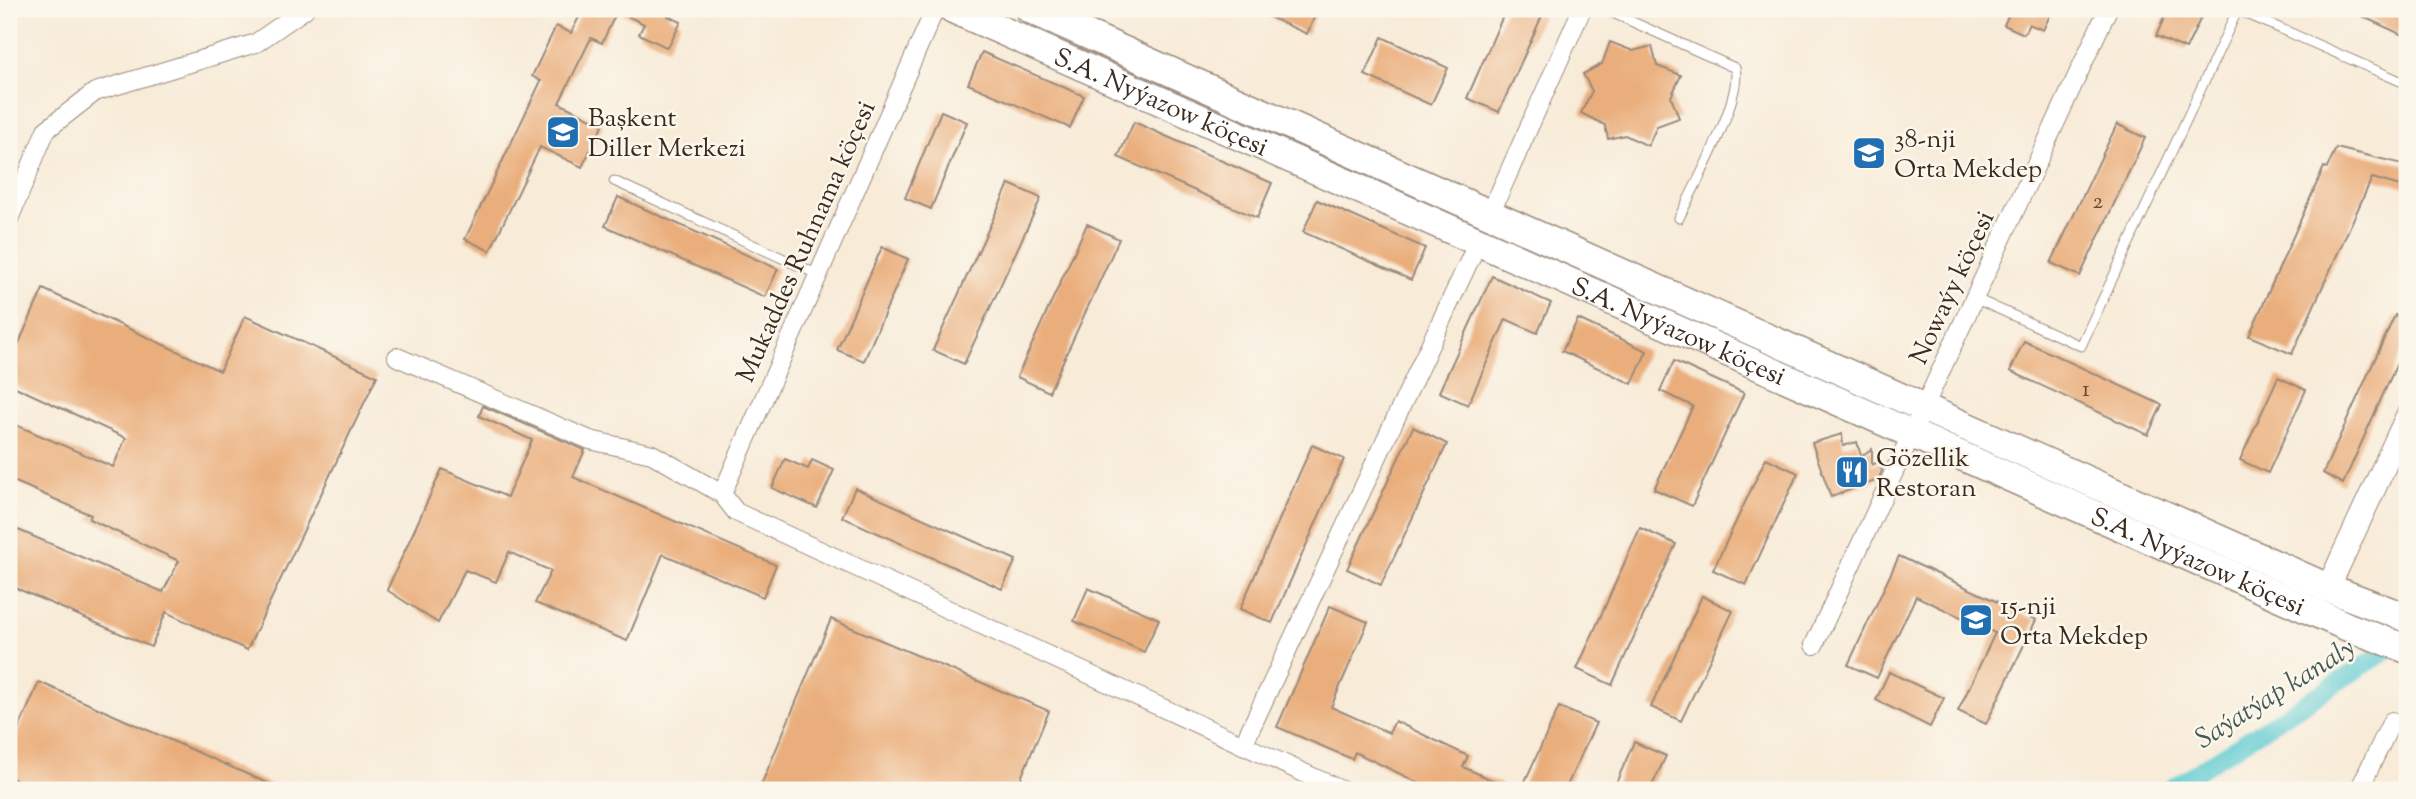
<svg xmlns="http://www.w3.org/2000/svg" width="2416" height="799" font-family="'Sorts Mill Goudy',serif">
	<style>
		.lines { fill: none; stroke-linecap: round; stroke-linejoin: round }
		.canal { stroke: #5dcad2; stroke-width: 18 }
		.building { fill: #eaae7c }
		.service-casing { stroke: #9a8a7b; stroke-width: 11 }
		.minor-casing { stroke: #9a8a7b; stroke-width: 20 }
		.tertiary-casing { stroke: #9a8a7b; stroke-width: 25 }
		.primary-casing { stroke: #9a8a7b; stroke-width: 31 }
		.service { stroke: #fff; stroke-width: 9 }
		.minor { stroke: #fff; stroke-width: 18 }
		.tertiary { stroke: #fff; stroke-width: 23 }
		.primary { stroke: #fff; stroke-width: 28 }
		.labels { text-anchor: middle; stroke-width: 5; stroke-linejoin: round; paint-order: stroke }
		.number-label { font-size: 23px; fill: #674b36 }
		.street-label { font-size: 26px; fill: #3b2a1e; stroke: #fbf7ec }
		.poi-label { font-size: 26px; fill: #3b2a1e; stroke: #fbf7ec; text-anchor: start }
		.water-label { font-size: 28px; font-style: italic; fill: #455a54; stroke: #fbf7ec }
	</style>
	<rect width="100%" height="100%" fill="#fbf7ec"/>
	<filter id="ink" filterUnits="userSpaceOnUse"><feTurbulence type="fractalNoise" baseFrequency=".0143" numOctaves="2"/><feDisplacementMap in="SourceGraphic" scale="14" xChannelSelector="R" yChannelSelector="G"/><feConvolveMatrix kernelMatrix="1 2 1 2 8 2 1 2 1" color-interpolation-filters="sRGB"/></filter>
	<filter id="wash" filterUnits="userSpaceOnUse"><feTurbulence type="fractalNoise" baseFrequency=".00686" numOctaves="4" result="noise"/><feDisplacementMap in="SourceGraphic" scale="28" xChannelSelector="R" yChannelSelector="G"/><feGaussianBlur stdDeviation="1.57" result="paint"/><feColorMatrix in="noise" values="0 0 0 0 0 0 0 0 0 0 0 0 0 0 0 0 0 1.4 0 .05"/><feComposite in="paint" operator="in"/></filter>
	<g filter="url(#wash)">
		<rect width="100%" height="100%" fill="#f8ebd8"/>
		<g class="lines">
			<!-- canal -->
			<path class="canal" d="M2168 790 2401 642"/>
		</g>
		<g id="blocks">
			<!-- building -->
			<g class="building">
				<path d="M583 9H671L668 16 681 22 668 48 639 34 644 24 617 11 602 43 591 38 559 103 603 125 582 167 540 147 490 251 465 239 541 81 532 76 556 26 571 33Z"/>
				<path d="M1252 9H1318L1307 34Z"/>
				<path d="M1506 9H1545L1499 112 1467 98Z"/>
				<path d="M1997 9H2053L2043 30 2029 24 2024 34 2004 25 2009 14Z"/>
				<path d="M2168 9H2205L2186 49 2156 36Z"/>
				<path d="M2346 9H2407V37Z"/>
				<path d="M1382 37 1448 68 1431 105 1365 75Z"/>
				<path d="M1610 42 1633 51 1652 46 1657 66 1681 75 1671 97 1679 118 1657 126 1648 146 1625 135 1608 139 1605 125 1581 113 1592 91 1583 74 1602 64Z"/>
				<path d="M982 52 1084 96 1070 128 968 84Z"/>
				<path d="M941 111 967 122 931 209 905 198Z"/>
				<path d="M1134 122 1272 183 1257 218 1118 157Z"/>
				<path d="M2117 124 2145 138 2080 276 2051 263Z"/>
				<path d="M2336 148 2407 165V188L2372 178 2292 354 2249 336 2324 167 2327 168Z"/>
				<path d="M1009 184 1041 198 964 364 933 350Z"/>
				<path d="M618 197 778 269 765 297 605 226Z"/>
				<path d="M1317 200 1425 248 1411 280 1303 232Z"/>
				<path d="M1087 224 1119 239 1049 392 1017 377Z"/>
				<path d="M882 247 908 259 864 361 837 350Z"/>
				<path d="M1492 276 1551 303 1537 333 1506 319 1468 405 1439 392Z"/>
				<path d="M43 289 220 371 245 316 377 376 247 650 166 612 151 647 9 585V526L163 592 179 561 89 519 91 515 9 479V422L113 467 126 438 9 384V365Z"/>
				<path d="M2395 315 2407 320V341L2343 484 2323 473Z"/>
				<path d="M1578 319 1647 351 1632 384 1562 351Z"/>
				<path d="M2024 341 2162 405 2148 435 2010 371Z"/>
				<path d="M1674 361 1744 393 1692 506 1654 489 1693 406 1660 391Z"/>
				<path d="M2278 377 2306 390 2268 473 2240 460Z"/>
				<path d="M483 406 585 450 573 477 776 565 763 597 663 554 627 641 535 603 551 571 509 552 496 582 465 570 438 623 387 590 442 469 507 497 532 440 479 416Z"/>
				<path d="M1413 427 1447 444 1381 585 1347 569Z"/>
				<path d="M1842 434 1843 446 1857 442 1861 456 1872 449V465L1880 461 1882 471 1878 480 1831 497 1812 443Z"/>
				<path d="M1312 445 1344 459 1272 623 1240 609Z"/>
				<path d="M1766 458 1798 473 1746 585 1713 570Z"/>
				<path d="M785 459 808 469 812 460 834 470 817 508 772 488Z"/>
				<path d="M855 488 1016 560 1002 589 842 517Z"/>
				<path d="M1640 528 1676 544 1612 685 1577 669Z"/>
				<path d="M1899 556 2036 620 1986 724 1958 711 1995 633 1916 596 1877 678 1848 665Z"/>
				<path d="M1088 588 1159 619 1144 652 1074 621Z"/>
				<path d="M1702 596 1733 611 1681 721 1651 707Z"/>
				<path d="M1330 606 1368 622 1331 707 1389 733 1395 721 1468 756 1463 767 1514 790H1433L1355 752 1352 759 1277 727Z"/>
				<path d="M831 619 1049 711 1016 790H759Z"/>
				<path d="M1889 672 1944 698 1930 727 1876 700Z"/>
				<path d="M39 682 249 775 284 790H39L9 777V751Z"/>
				<path d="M1559 707 1596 723 1565 790H1521Z"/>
				<path d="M1634 742 1666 756 1650 790H1613Z"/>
			</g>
		</g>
	</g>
	<g filter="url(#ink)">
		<use href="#blocks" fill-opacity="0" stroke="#9a8a7b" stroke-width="2"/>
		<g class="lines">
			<!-- service casing -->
			<g class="service-casing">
				<g id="service">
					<path d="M1604 9 1735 68C1743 98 1694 187 1679 218"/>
					<path d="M2238 10 2407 84"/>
					<path d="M614 181 819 275"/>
					<path d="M1974 298 2081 346 2238 9"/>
				</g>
			</g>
			<!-- minor casing -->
			<g class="minor-casing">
				<g id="minor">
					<path d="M1490 214 1582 9"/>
					<path d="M9 219 46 130 95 92 256 43 305 9"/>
					<path d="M397 357 590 440 652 454 722 494 736 512 1341 790"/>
					<path d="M722 494 935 9"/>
					<path d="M1814 645 2108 9"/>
					<path d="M1243 745 1478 242"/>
					<path d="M2359 790 2392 721 2407 727"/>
				</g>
			</g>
			<!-- tertiary casing -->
			<g class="tertiary-casing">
				<path id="tertiary" d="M2328 588 2407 417"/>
			</g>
			<!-- primary casing -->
			<g class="primary-casing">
				<g id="primary">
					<path id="s1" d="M953 9 2348 627 2407 649"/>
					<path d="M1030 9 2328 588 2407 618"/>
				</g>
			</g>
			<!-- service -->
			<use href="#service" class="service"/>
			<!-- minor -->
			<use href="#minor" class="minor"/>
			<!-- tertiary -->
			<use href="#tertiary" class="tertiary"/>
			<!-- primary -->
			<use href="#primary" class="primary"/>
		</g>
	</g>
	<!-- icons -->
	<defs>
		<g id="university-square" transform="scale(1.75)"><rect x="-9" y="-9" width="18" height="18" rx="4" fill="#1f6fb2" stroke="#fbf7ec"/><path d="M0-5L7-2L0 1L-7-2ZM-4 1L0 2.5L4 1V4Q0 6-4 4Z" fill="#fff"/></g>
		<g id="school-square" transform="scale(1.75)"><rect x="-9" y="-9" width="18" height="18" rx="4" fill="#1f6fb2" stroke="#fbf7ec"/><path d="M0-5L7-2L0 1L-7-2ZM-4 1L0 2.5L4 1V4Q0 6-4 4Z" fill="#fff"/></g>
		<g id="restaurant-square" transform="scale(1.75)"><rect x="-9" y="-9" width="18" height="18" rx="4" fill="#1f6fb2" stroke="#fbf7ec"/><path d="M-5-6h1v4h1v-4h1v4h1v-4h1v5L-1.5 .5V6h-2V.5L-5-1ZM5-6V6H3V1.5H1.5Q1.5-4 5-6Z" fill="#fff"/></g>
	</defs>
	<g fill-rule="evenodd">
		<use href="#university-square" x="563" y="132"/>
		<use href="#school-square" x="1869" y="153"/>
		<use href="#restaurant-square" x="1852" y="472"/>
		<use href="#school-square" x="1976" y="620"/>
	</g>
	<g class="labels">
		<!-- number labels -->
		<g class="number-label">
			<text x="2098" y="208">2</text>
			<text x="2086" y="396">1</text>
		</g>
		<!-- street labels -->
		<g class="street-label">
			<text dy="9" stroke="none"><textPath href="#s1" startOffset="228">S.A. Nyýazow köçesi</textPath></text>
			<text transform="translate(805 241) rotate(-66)" y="9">Mukaddes Ruhnama köçesi</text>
			<text transform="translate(1951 287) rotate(-65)" y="9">Nowaýy köçesi</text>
			<text dy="9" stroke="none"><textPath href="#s1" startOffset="794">S.A. Nyýazow köçesi</textPath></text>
			<text dy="9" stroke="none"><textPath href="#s1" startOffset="1362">S.A. Nyýazow köçesi</textPath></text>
		</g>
		<!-- poi labels -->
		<g class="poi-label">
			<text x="588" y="126">Başkent<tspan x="588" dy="30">Diller Merkezi</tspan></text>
			<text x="1894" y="147">38-nji<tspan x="1894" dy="30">Orta Mekdep</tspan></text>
			<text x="1876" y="466">Gözellik<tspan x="1876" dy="30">Restoran</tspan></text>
			<text x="2000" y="614">15-nji<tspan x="2000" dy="30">Orta Mekdep</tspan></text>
		</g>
		<!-- water labels -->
		<g class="water-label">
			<text transform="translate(2274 692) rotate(-32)" y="10">Saýatýap kanaly</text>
		</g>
	</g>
	<!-- margin -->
	<rect width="2416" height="799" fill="none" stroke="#fbf7ec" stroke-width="35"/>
</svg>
